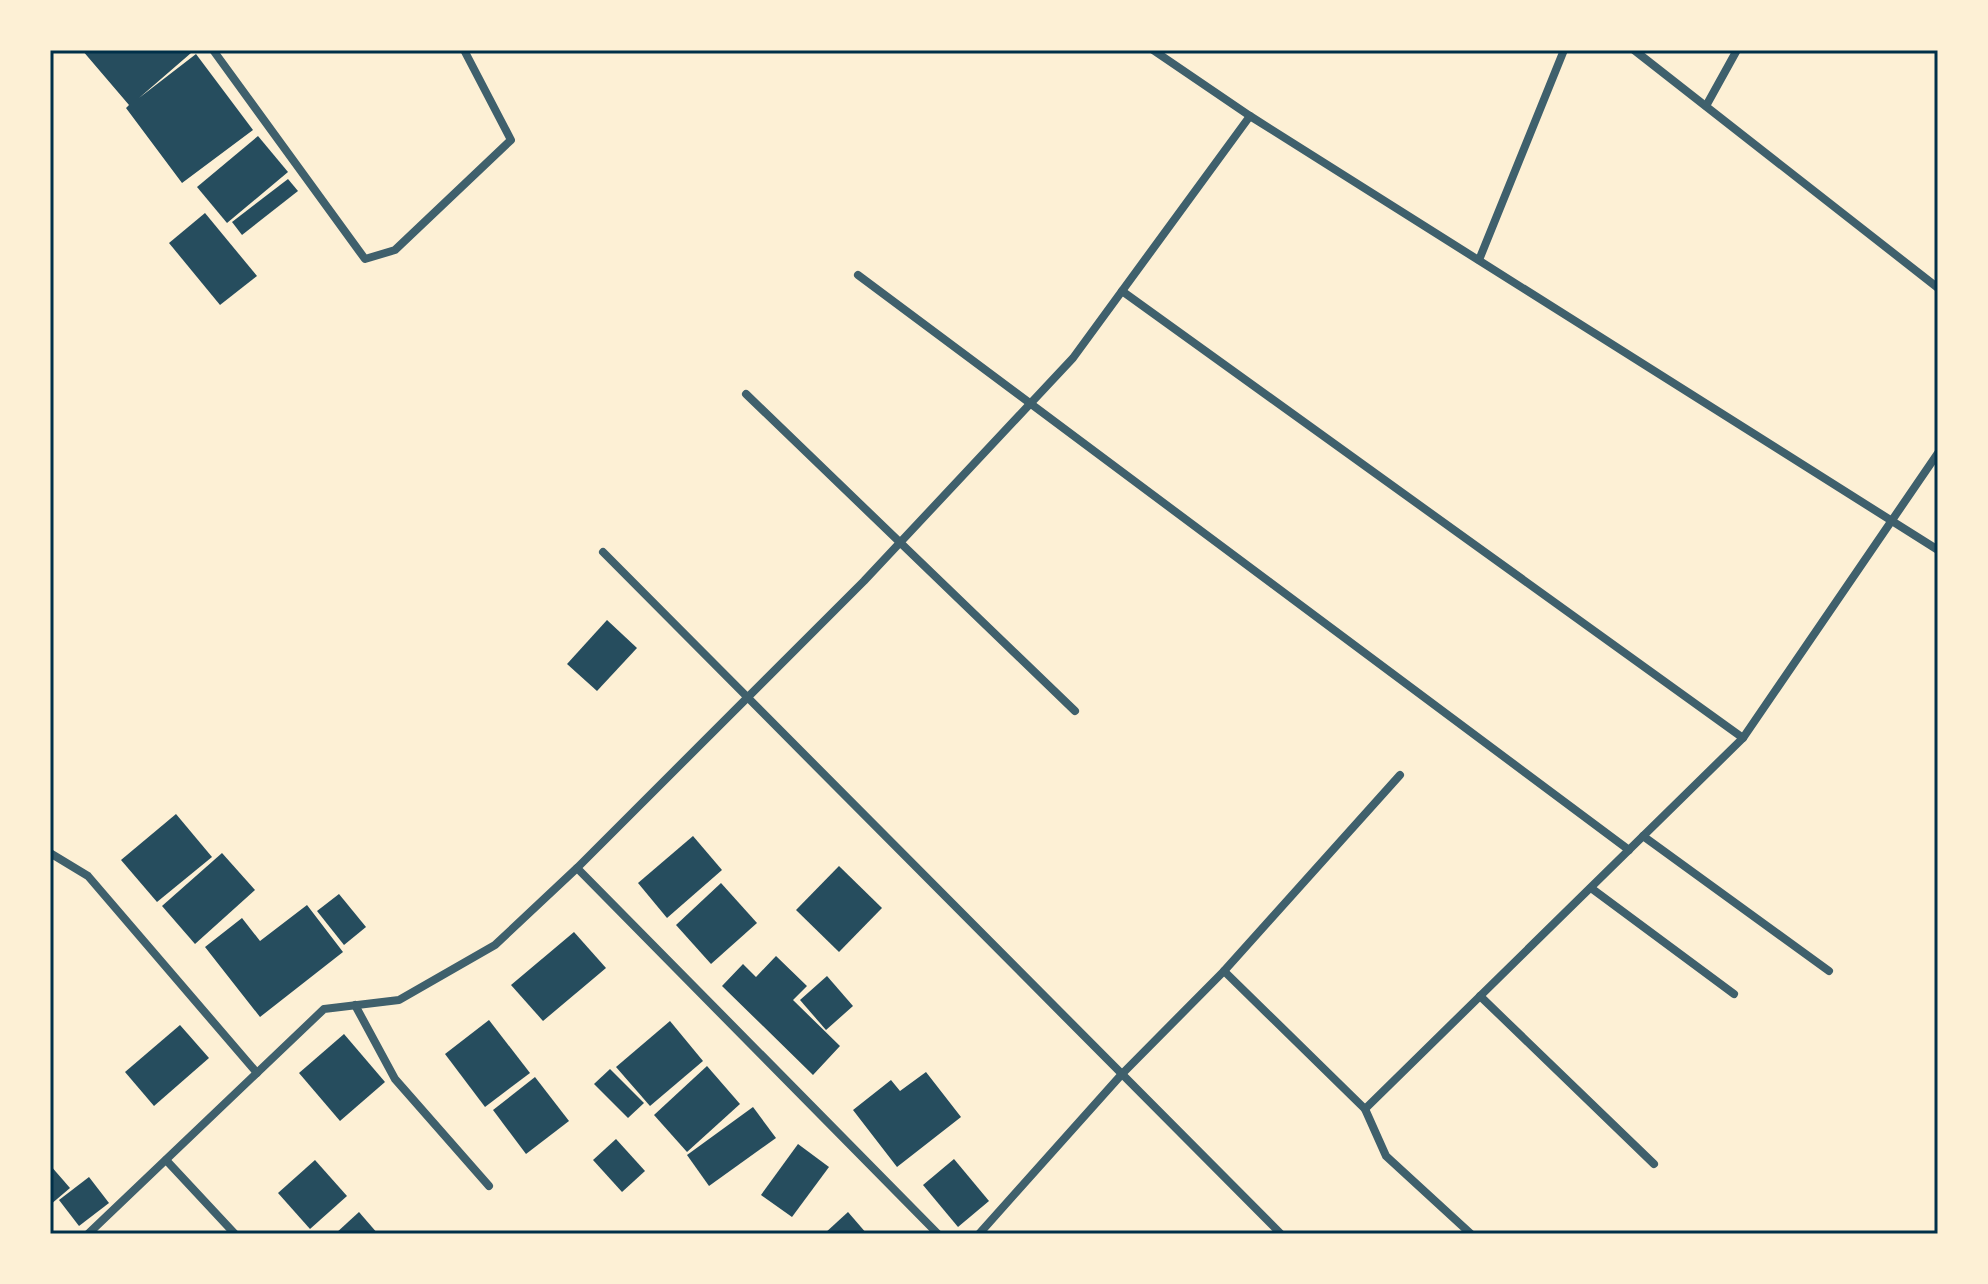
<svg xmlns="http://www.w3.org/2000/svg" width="1988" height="1284" font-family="'Roboto Condensed',sans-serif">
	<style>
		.building { fill: #264d5e }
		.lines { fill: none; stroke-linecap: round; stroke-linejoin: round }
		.minor { stroke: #3f606c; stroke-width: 8 }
		.neatline { fill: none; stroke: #003049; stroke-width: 3 }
	</style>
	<rect width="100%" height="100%" fill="#fdf0d5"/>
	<!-- building -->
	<g class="building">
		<path d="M82 50H188L191 53 139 98 196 54 253 130 182 183 126 108 129 105Z"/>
		<path d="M258 136 288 172 227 223 197 187Z"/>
		<path d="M288 179 298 191 242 235 232 222Z"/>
		<path d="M205 213 257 276 220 305 169 243Z"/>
		<path d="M607 620 637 648 597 691 567 664Z"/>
		<path d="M176 814 212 857 157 902 121 860Z"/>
		<path d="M693 836 722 870 667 918 638 883Z"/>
		<path d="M222 853 255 890 195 944 162 906Z"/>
		<path d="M839 866 882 908 839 952 796 910Z"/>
		<path d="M721 883 757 923 711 964 676 925Z"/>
		<path d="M339 894 366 927 344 945 317 911Z"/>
		<path d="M307 905 343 952 260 1017 205 947 242 918 260 941Z"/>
		<path d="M574 932 606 968 543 1021 511 985Z"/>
		<path d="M776 956 807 986 793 1000 840 1046 813 1075 722 986 743 964 756 977Z"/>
		<path d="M827 976 853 1006 826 1030 800 1000Z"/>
		<path d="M489 1020 530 1073 485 1107 445 1054Z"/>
		<path d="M670 1021 703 1061 650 1106 616 1067Z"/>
		<path d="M180 1025 209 1058 154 1106 125 1072Z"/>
		<path d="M344 1034 385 1082 340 1121 299 1073Z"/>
		<path d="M707 1066 740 1104 687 1152 654 1115Z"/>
		<path d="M610 1069 644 1103 628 1118 594 1084Z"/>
		<path d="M926 1072 961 1117 897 1167 853 1110 891 1080 900 1091Z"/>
		<path d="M535 1077 569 1121 526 1154 493 1110Z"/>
		<path d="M753 1107 776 1138 709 1186 687 1155Z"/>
		<path d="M616 1139 645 1171 622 1192 593 1160Z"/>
		<path d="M798 1144 829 1167 792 1217 761 1195Z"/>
		<path d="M954 1159 989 1201 958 1227 923 1185Z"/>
		<path d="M315 1160 347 1196 310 1229 278 1193Z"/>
		<path d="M50 1165 70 1188 50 1205Z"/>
		<path d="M89 1177 109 1203 79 1226 59 1200Z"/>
		<path d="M359 1212 378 1234H335Z"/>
		<path d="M848 1212 867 1234H824Z"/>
	</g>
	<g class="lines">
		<!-- minor -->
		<g class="minor">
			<path d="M213 50 365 259 395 250 511 140 464 50"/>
			<path d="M1153 50 1250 116 1938 550"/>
			<path d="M1634 50 1938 288"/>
			<path d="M1706 106 1737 50"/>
			<path d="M1479 260 1564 50"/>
			<path d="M858 275 1629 850"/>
			<path d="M1122 291 1743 738"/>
			<path d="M746 394 1075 711"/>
			<path d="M603 552 1281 1234"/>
			<path d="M1643 836 1829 971"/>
			<path d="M50 853 88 876 257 1073"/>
			<path d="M577 868 938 1234"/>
			<path d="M1591 888 1734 994"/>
			<path d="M1224 971 1400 775"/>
			<path d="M1480 996 1654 1164"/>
			<path d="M355 1005 395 1079 489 1186"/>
			<path d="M1365 1109 1386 1156 1471 1234"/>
			<path d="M166 1160 235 1234"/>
			<path d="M88 1234 324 1009 399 1000 495 945 577 868 864 581 1073 358 1250 116"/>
			<path d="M979 1234 1122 1074 1224 971 1365 1109 1743 738 1938 453"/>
		</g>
	</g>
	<!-- border -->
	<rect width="1988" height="1284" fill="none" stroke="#fdf0d5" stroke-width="104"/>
	<rect x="52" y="52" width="1884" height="1180" class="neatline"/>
</svg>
